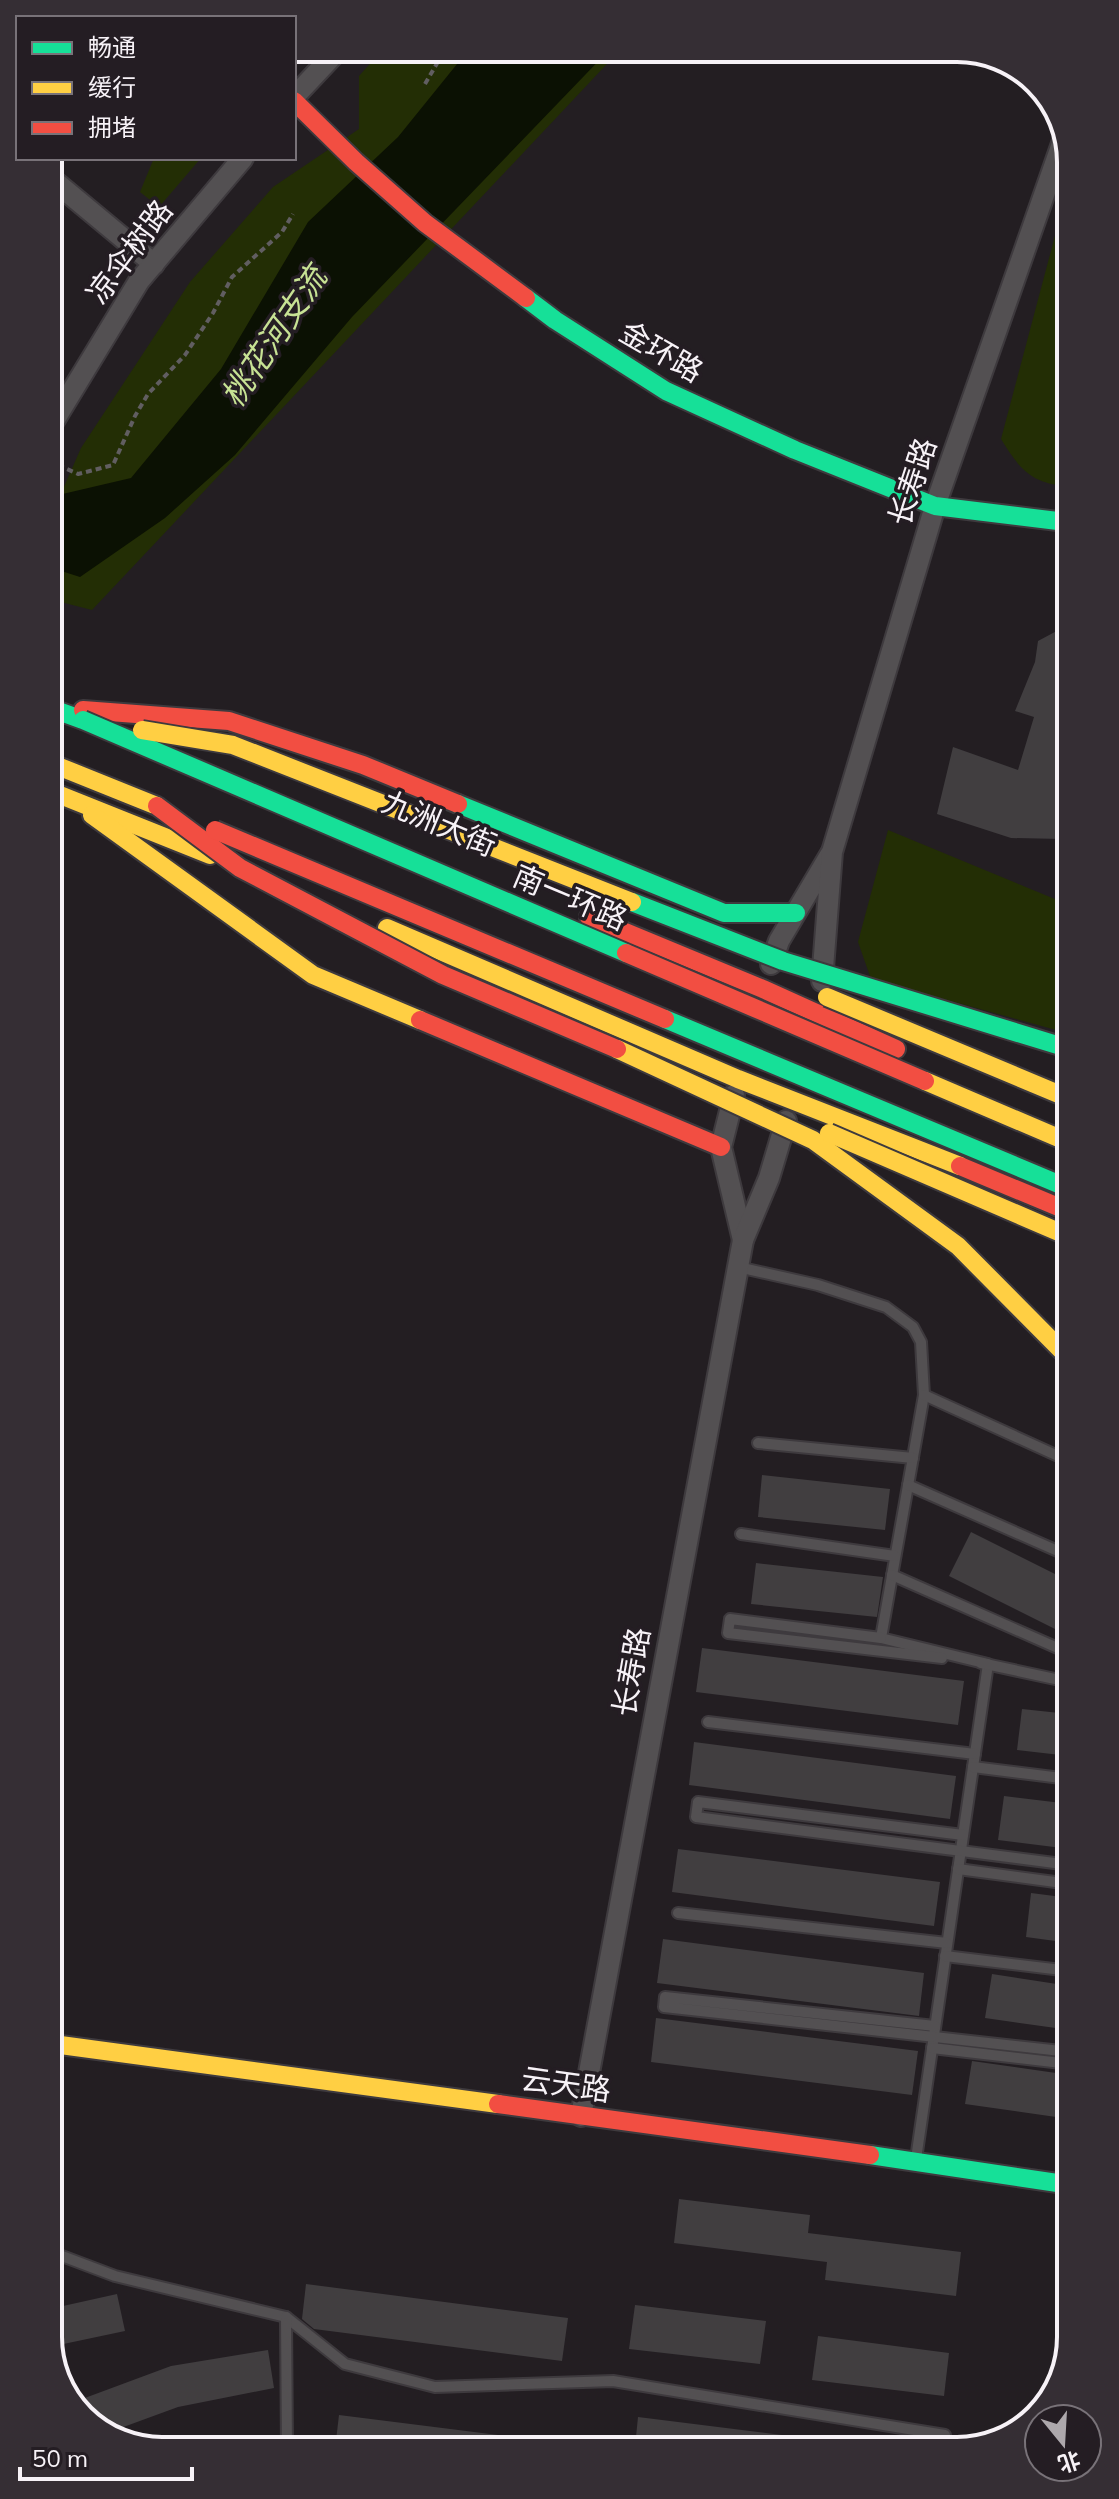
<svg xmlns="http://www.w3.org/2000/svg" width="1119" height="2499" font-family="Mulish,'Noto Sans SC',sans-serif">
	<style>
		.green { fill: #232e05 }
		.water { fill: #0b1103 }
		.building { fill: #413e40 }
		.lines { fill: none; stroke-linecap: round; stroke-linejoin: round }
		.lane-casing { stroke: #3e3a3e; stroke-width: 14 }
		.street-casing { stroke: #3e3a3e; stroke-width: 24 }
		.fast-casing { stroke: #3e3a3e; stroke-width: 22 }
		.slow-casing { stroke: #3e3a3e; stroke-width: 22 }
		.jam-casing { stroke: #3e3a3e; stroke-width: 22 }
		.path { stroke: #615e61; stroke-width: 4; stroke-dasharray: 6 4; stroke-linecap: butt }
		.lane { stroke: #535052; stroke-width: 10 }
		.street { stroke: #535052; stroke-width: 20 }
		.fast { stroke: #16e098; stroke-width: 18 }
		.slow { stroke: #ffcf43; stroke-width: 18 }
		.jam { stroke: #f24e42; stroke-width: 18 }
		.fast-bridge-casing { stroke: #3e3a3e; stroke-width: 22; stroke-linecap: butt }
		.slow-bridge-casing { stroke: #3e3a3e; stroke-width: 22; stroke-linecap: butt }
		.jam-bridge-casing { stroke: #3e3a3e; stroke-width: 22; stroke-linecap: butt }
		.fast-bridge { stroke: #16e098; stroke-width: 18 }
		.slow-bridge { stroke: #ffcf43; stroke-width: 18 }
		.jam-bridge { stroke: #f24e42; stroke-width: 18 }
		.labels { text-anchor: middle; stroke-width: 7; stroke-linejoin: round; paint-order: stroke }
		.street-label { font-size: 30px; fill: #f7f2f7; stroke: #241d23 }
		.water-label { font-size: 32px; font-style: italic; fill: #c7e294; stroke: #241d23 }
		.rim { fill: none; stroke: #f7f2f7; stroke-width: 4 }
	</style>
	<rect width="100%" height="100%" fill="#231e22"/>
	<!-- green -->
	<g class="green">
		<path d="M384 48H622L92 610 49 599V521L81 448 190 282 273 187 359 129V76Z"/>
		<path d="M154 158H201L159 207 140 192Z"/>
		<path d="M1065 198 1066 486C1030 483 1019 468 1001 439Z"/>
		<path d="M888 830 1067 904V1033L871 979 858 942Z"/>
	</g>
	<!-- water -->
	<path class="water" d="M470 48H611L352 317 235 455 165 518 80 577 49 567V494L54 496 131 478 221 369 308 222 398 137Z"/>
	<!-- building -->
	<g class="building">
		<path d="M1066 626 1067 834 1062 839 1011 838 937 814 953 747 1018 770 1034 717 1015 711 1035 662 1038 641Z"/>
		<path d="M762 1475 890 1489 885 1530 758 1517Z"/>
		<path d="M971 1532 1069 1581V1636L949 1576Z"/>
		<path d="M756 1563 883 1577 877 1617 751 1604Z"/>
		<path d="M702 1648 964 1681 958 1725 696 1692Z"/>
		<path d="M1022 1709 1069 1714V1756L1017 1750Z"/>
		<path d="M694 1742 956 1776 950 1819 689 1785Z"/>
		<path d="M1004 1796 1070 1804V1849L998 1840Z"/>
		<path d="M678 1849 940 1882 934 1926 672 1892Z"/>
		<path d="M1031 1893 1070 1898V1943L1026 1937Z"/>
		<path d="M663 1939 924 1973 919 2016 657 1983Z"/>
		<path d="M992 1974 1070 1986V2030L985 2018Z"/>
		<path d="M656 2018 918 2051 912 2095 651 2062Z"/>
		<path d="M972 2061 1070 2075V2119L965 2104Z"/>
		<path d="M679 2199 810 2215 808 2233 961 2252 956 2296 825 2280 827 2262 674 2243Z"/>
		<path d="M306 2284 568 2318 562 2361 314 2329 302 2319Z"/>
		<path d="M117 2294 125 2331 54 2346V2308Z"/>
		<path d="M635 2305 766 2321 760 2364 629 2349Z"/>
		<path d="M818 2336 949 2353 944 2396 812 2380Z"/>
		<path d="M268 2350 274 2388 178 2407 107 2433 92 2427 74 2402 171 2366Z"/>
		<path d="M339 2415 513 2437 512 2448 335 2449Z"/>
		<path d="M638 2417 782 2435 781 2446 635 2447Z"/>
	</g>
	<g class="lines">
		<!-- lane casing -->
		<g class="lane-casing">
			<g id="lane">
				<path d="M738 1267 818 1285 886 1307 913 1327 921 1342 924 1395 881 1638 988 1664 916 2159"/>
				<path d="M924 1395 1069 1461"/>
				<path d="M758 1443 913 1458"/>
				<path d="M908 1485 1069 1556"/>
				<path d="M741 1534 895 1556"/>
				<path d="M892 1575 1069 1653"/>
				<path d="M881 1638 730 1619 728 1633 942 1658"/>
				<path d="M981 1663 1069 1682"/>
				<path d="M708 1722 975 1754"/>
				<path d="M973 1767 1069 1779"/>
				<path d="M963 1835 698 1802 696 1817 1070 1865"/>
				<path d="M958 1869 1070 1884"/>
				<path d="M678 1913 947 1943"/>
				<path d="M945 1956 1070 1971"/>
				<path d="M935 2026 665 1997 664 2007 1070 2052"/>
				<path d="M932 2048 1070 2064"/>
				<path d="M54 2253 115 2276 286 2317 345 2364 435 2387 613 2381 945 2435"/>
				<path d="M286 2317 287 2450"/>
			</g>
		</g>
		<!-- street casing -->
		<g class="street-casing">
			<g id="street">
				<path d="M294 97 340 48"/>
				<path d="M48 176 154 264"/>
				<path d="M49 429 139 281 243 158"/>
				<path d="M771 964 779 941 830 855"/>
				<path d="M822 981 832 852 935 506 1065 135"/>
				<path d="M734 1095 721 1147 743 1240"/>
				<path d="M581 2116 743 1240 769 1178 786 1121"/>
			</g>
		</g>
		<!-- fast casing -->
		<g class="fast-casing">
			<g id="fast">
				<path d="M526 298 555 320 666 391 795 450 935 506 1066 522"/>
				<path d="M50 708 83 720"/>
				<path d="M458 804 724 913H796"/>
				<path d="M870 2155 1071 2185"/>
			</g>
		</g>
		<!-- slow casing -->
		<g class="slow-casing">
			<g id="slow">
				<path d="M50 763 157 806"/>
				<path d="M50 791 210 855"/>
				<path d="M92 815 313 975 420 1020"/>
				<path d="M387 928 738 1079 960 1166"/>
				<path d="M53 2044 498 2104"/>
			</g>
		</g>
		<!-- jam casing -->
		<g class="jam-casing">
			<g id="jam">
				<path d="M294 101 356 162 425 223 526 298"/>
				<path d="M83 710 229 721 363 765 458 804"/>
				<path d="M589 917 763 989 896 1049"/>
				<path d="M420 1020 721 1147"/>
				<path d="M960 1166 1068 1211"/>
				<path d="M498 2104 870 2155"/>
			</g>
		</g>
		<!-- path -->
		<g class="path">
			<path d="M425 84 446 48"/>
			<path d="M49 461 78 474 113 465 135 416 148 394 185 355 213 313 232 277 282 232 293 214"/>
		</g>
		<!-- lane -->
		<use href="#lane" class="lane"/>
		<!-- street -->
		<use href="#street" class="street"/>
		<!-- fast -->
		<use href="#fast" class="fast"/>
		<!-- slow -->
		<use href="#slow" class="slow"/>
		<!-- jam -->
		<use href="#jam" class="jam"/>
		<!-- fast-bridge casing -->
		<g class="fast-bridge-casing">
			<g id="fast-bridge">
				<path d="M83 720 626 953"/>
				<path d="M632 902 783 961 1067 1048"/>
				<path d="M665 1019 1068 1188"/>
			</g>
		</g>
		<!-- slow-bridge casing -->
		<g class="slow-bridge-casing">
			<g id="slow-bridge">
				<path d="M142 730 233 745 632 902"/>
				<path d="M827 997 1068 1098"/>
				<path d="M617 1049 813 1140 958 1246 1068 1357"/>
				<path d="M925 1081 1068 1142"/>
				<path d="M829 1133 1068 1236"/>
			</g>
		</g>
		<!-- jam-bridge casing -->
		<g class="jam-bridge-casing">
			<g id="jam-bridge">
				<path d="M157 806 240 868 443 975 617 1049"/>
				<path d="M215 830 665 1019"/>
				<path d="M626 953 925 1081"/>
			</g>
		</g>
		<!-- fast-bridge -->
		<use href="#fast-bridge" class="fast-bridge"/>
		<!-- slow-bridge -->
		<use href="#slow-bridge" class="slow-bridge"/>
		<!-- jam-bridge -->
		<use href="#jam-bridge" class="jam-bridge"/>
	</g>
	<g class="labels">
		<!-- street labels -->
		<g class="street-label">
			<text transform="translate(130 252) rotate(-53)" y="10">凉伞树路</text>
			<text transform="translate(661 352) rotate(30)" y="10">金环路</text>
			<text transform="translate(913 482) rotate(-72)" y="10">长寿路</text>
			<text transform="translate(439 824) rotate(23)" y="10">九洲大街</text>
			<text transform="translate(570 898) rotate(23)" y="10">南一环路</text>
			<text transform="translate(632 1672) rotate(-80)" y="10">长寿路</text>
			<text transform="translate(566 2085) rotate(8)" y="10">云天路</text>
		</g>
		<!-- water labels -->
		<g class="water-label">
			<text transform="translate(274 337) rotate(-56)" y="11">桃花河支流</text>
		</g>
	</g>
	<!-- crop -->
	<path d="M0 0H1119V2499H0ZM162 62H957A100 100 0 0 1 1057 162V2337A100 100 0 0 1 957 2437H162A100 100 0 0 1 62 2337V162A100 100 0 0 1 162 62Z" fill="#352e34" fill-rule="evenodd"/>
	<path class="rim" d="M162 62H957A100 100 0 0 1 1057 162V2337A100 100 0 0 1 957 2437H162A100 100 0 0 1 62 2337V162A100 100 0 0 1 162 62Z"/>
	<!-- legend -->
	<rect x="16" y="16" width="280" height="144" fill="#241d23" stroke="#787278" stroke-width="2"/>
	<rect x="32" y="42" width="40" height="12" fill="#16e098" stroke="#787278" stroke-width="2"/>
	<text x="88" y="56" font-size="24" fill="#f7f2f7">畅通</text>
	<rect x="32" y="82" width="40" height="12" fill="#ffcf43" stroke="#787278" stroke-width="2"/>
	<text x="88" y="96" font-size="24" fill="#f7f2f7">缓行</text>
	<rect x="32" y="122" width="40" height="12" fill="#f24e42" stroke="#787278" stroke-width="2"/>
	<text x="88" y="136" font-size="24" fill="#f7f2f7">拥堵</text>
	<!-- north arrow -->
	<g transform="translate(1063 2443) rotate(162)"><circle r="38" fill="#241d23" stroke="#787278" stroke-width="2"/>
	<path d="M0-6L14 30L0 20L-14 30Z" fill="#ada8ac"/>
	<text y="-12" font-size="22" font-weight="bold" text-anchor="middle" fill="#f7f2f7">北</text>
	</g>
	<!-- scale -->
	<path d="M20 2467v12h172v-12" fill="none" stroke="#f7f2f7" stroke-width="4"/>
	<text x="32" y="2467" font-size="24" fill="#f7f2f7" stroke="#241d23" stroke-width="6" paint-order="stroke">50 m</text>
</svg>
